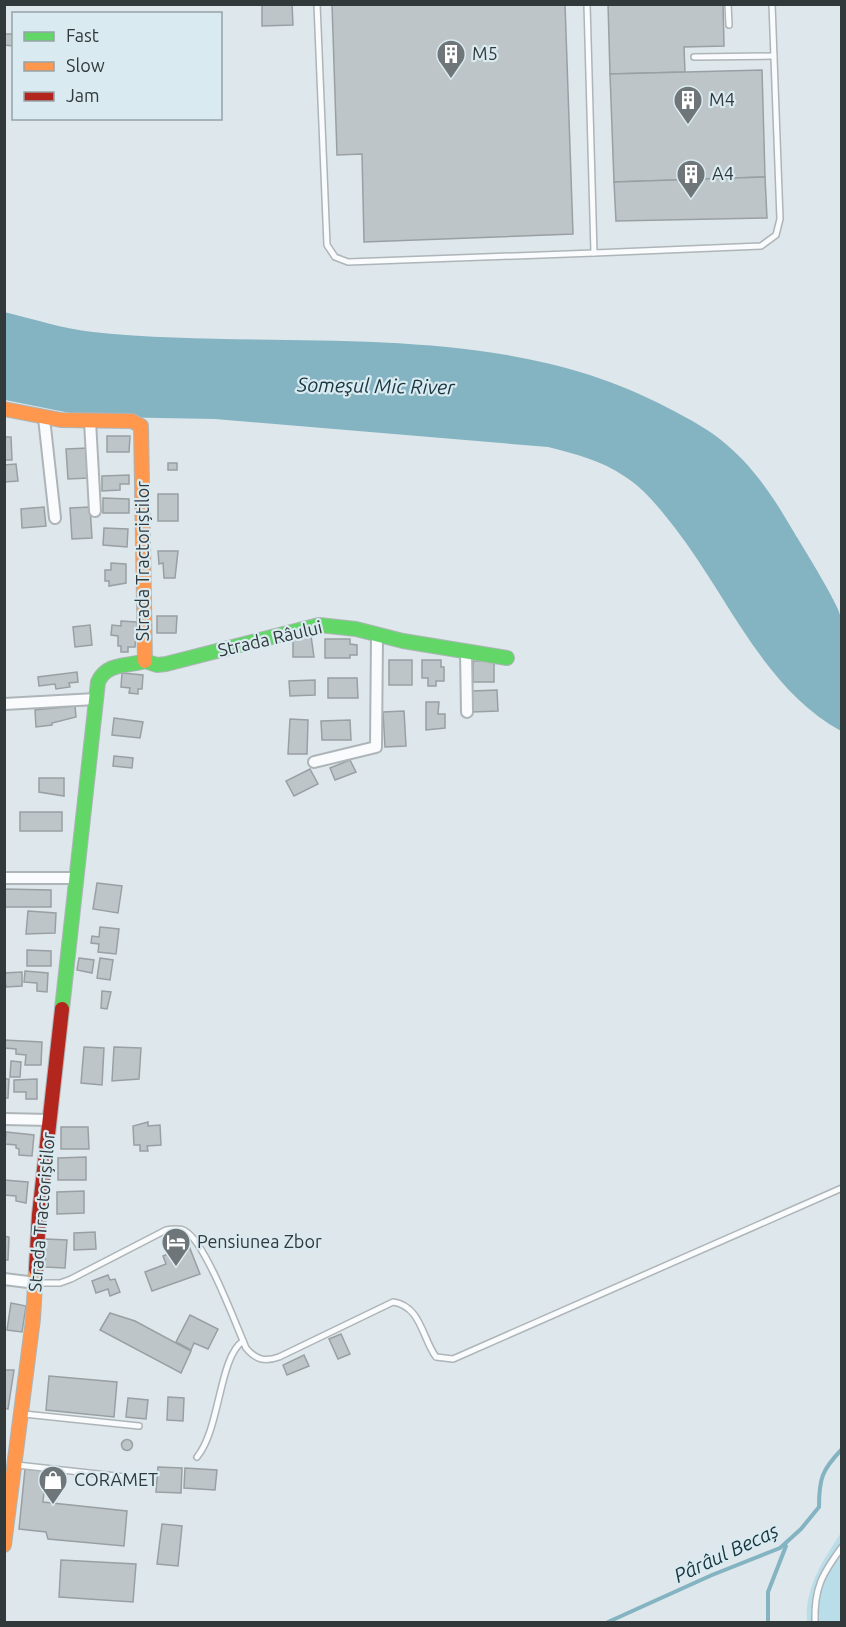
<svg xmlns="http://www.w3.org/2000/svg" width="846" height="1627" font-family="Ubuntu,sans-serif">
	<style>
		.green { fill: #b9dde9 }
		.water { fill: #84b3c2 }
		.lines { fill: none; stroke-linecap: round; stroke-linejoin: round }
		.stream { stroke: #84b3c2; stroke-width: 4 }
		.building { fill: #bec5c8; stroke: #99a0a3; stroke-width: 1.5 }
		.lane-casing { stroke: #aeb5b8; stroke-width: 8 }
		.street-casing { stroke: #aeb5b8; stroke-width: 14 }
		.fast-casing { stroke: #aeb5b8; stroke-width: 16 }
		.slow-casing { stroke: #aeb5b8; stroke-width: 16 }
		.jam-casing { stroke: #aeb5b8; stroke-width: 16 }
		.lane { stroke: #fafbfc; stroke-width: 5 }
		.street { stroke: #fafbfc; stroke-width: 10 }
		.fast { stroke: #63d668; stroke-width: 14 }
		.slow { stroke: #ff974d; stroke-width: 14 }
		.jam { stroke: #b3261e; stroke-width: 14 }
		.labels { text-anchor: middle; stroke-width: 4.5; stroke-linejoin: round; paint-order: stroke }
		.poi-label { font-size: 18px; fill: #32393b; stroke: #d9eaf0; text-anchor: start }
		.street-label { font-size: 18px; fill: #32393b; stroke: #d9eaf0 }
		.water-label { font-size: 20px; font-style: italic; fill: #17363f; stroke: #d9eaf0 }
	</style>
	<rect width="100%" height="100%" fill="#dee7eb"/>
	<!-- green -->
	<path class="green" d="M841 1533V1622H807C804 1589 823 1560 841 1533Z"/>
	<!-- water -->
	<path class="water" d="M4 312C34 319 63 329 93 332 282 352 494 315 668 408 689 419 709 429 727 445 755 469 774 498 792 529 801 544 840 606 841 618 846 655 841 694 841 731 763 688 728 596 675 528 660 509 645 489 624 476 601 460 575 454 548 447L215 419 106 417 70 413 5 400Z"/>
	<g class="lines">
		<!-- stream -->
		<g class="stream">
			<path d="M608 1622 712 1575 780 1548 801 1529 819 1507C819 1478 822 1470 842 1449"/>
			<path d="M768 1622V1592L786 1546"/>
		</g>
	</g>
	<!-- building -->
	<g class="building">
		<path d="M262 4H292L293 25 262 26Z"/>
		<path d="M332 4H565L573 234 364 242 362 154 337 155Z"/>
		<path d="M608 4H723L724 46 684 47 685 72 610 74Z"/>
		<path d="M4 34H14L13 46 4 45Z"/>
		<path d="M762 70 765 177 614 182 610 74Z"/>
		<path d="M765 177 767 218 616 221 614 182Z"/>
		<path d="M107 436H130L129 452H107Z"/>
		<path d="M4 437H11L12 460H4Z"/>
		<path d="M88 448 89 478 68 479 66 449Z"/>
		<rect x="168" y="463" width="9" height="7"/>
		<path d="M16 464 18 481 4 482V465Z"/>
		<path d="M129 475V484H120V490L102 491V476Z"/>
		<rect x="158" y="494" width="20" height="27"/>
		<path d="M103 498 129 499V513H103Z"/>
		<path d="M44 507 46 526 22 528 21 509Z"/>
		<path d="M90 507 92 538 72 539 70 508Z"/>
		<path d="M104 528 128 529 127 547 103 545Z"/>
		<path d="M158 551H178L175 578H164L163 563 159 564Z"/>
		<path d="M111 563 126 564V583L109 586V581H105V570H111Z"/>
		<path d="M157 616H177L176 633H157Z"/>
		<path d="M121 621 137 622 135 647H128V652H121V646H118V636L111 635 112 625 121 626Z"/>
		<path d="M90 625 92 645 75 647 73 627Z"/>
		<path d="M293 636H311L314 657H293Z"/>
		<path d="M325 639H350V644L357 645V655H350V658H325Z"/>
		<rect x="389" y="660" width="23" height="25"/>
		<path d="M422 660H441V667H444V681H436V686H428V678H422Z"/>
		<rect x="473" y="661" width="21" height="21"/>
		<path d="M77 672 78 682 69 683 70 687 56 689 55 684 39 686 38 677Z"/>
		<path d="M122 673 143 675 142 689H138V694L129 693 130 688 121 687Z"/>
		<path d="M328 678H357L358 698H328Z"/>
		<path d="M315 680V695L290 696 289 681Z"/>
		<path d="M497 690 498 711 473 712 472 691Z"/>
		<path d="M426 702H439L438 714H445V728L426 730Z"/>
		<path d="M75 706 76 717 52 723V725L36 727 35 710Z"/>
		<path d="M404 711 406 746 385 747 383 712Z"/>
		<path d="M114 718 143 722 140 738 112 735Z"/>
		<path d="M290 719 308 720 307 754H288Z"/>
		<path d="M350 720 351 740H322L321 721Z"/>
		<path d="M114 756 133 758 132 768 113 766Z"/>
		<path d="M350 760 356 772 335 780 330 768Z"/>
		<path d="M310 769 318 784 294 796 286 781Z"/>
		<path d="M39 778H64V796L39 792Z"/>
		<rect x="20" y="812" width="42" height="19"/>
		<path d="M97 883 122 886 118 913 93 909Z"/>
		<path d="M4 889 51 890V907H4Z"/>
		<path d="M28 911 56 913 55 933 26 934Z"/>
		<path d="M100 927 119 929 116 954 98 952 99 944 91 943 92 936 99 937Z"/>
		<path d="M27 950 51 951V966H27Z"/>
		<path d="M79 958 94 960 92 973 77 970Z"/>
		<path d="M100 958 113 960 110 980 97 978Z"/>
		<path d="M25 971 48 973 47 992 37 991V983L24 982Z"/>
		<path d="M22 972V986L6 987 4 973Z"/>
		<path d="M102 991 111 992 107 1009 101 1008Z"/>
		<path d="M4 1040 42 1042 41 1065H25L26 1055 16 1054V1049L4 1048Z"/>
		<path d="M84 1047 104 1048 102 1085 81 1083Z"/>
		<path d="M114 1047 141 1048 139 1079 112 1081Z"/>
		<path d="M11 1061 21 1062 20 1077H10Z"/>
		<path d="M4 1079H9L8 1098H4Z"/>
		<path d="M37 1079V1099H26V1092H14V1080Z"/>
		<path d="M148 1122V1126L160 1125 161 1145 147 1146 148 1151H140V1145H134L133 1126Z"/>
		<path d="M61 1127H88L89 1149H61Z"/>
		<path d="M6 1132 34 1135 32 1156 19 1155V1149L16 1148V1145L5 1144Z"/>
		<path d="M86 1157V1180H58V1158Z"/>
		<path d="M4 1180 28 1182 26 1203 16 1201V1196L4 1195Z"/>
		<path d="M84 1191V1213L57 1214V1192Z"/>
		<path d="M95 1232 96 1249 74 1250V1233Z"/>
		<path d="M4 1236 9 1237 8 1260H4Z"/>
		<path d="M46 1239 67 1240 65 1268 45 1267Z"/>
		<path d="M189 1246 200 1274 152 1291 145 1272 166 1264 163 1256Z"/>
		<path d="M108 1275 110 1280 115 1279 120 1292 110 1296 108 1289 96 1293 92 1281Z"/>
		<path d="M11 1303 26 1306 22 1332 7 1330Z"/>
		<path d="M110 1313 135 1321 191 1351 181 1373 100 1330Z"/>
		<path d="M190 1315 218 1329 208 1349 194 1343 191 1350 176 1342Z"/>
		<path d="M341 1334 350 1354 338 1359 329 1339Z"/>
		<path d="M304 1355 309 1366 287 1375 283 1365Z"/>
		<path d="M4 1370H14L8 1409 4 1408Z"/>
		<path d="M49 1376 117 1382 114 1417 46 1410Z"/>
		<path d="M168 1397 184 1398 183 1421 167 1420Z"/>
		<path d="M128 1398 148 1400 146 1419 126 1417Z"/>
		<circle cx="127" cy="1445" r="5.5"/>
		<path d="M158 1467 182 1468 181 1493 156 1492Z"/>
		<path d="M185 1468 217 1470 215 1490 184 1488Z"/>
		<path d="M25 1469 46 1471 43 1502 127 1511 124 1546 48 1539 46 1532 19 1529Z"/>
		<path d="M162 1524 182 1526 178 1566 157 1564Z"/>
		<path d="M61 1560 136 1564 133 1602 59 1597Z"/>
	</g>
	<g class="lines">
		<!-- lane casing -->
		<g class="lane-casing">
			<g id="lane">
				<path d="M317 4 327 245 335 257 348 262 594 253"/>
				<path d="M587 4 594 253 761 246 776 235 780 219 772 4"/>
				<path d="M728 4 729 25"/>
				<path d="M694 57 774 56"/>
				<path d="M37 1283H60L71 1279 166 1230C172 1229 180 1228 185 1231 205 1241 236 1325 246 1348 256 1360 265 1362 279 1357L393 1302C421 1306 422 1338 436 1357L453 1359 842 1188"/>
				<path d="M24 1414 139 1426"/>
				<path d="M197 1457C220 1430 219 1357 243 1341"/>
				<path d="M17 1465 125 1477"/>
				<path d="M815 1622C814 1588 822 1574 842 1547"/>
			</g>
		</g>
		<!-- street casing -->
		<g class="street-casing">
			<g id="street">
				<path d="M44 418 55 518"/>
				<path d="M90 421 95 511"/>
				<path d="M466 651 467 712"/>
				<path d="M4 704 96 699"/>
				<path d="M314 762 376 747 377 634"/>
				<path d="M4 878H76"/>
				<path d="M4 1119 50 1120"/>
				<path d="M4 1279 36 1283"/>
			</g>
		</g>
		<!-- fast casing -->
		<g class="fast-casing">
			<g id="fast">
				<path d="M145 661 157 665 166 664 319 625 356 629 403 641 507 658"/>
				<path d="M62 1009 98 682C107 662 127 667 145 661"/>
			</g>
		</g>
		<!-- slow casing -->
		<g class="slow-casing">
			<g id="slow">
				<path d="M4 409 61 420 132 421 141 426 145 661"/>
				<path d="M4 1545 33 1319 36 1269"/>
			</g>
		</g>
		<!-- jam casing -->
		<g class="jam-casing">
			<path id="jam" d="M36 1269 39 1215 62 1009"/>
		</g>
		<!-- lane -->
		<use href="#lane" class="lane"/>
		<!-- street -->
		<use href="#street" class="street"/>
		<!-- fast -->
		<use href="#fast" class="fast"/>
		<!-- slow -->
		<use href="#slow" class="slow"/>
		<!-- jam -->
		<use href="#jam" class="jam"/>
	</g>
	<!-- icons -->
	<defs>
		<g id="building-pin" transform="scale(1.5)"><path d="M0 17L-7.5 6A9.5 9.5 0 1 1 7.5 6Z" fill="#6e7679" stroke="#d9eaf0"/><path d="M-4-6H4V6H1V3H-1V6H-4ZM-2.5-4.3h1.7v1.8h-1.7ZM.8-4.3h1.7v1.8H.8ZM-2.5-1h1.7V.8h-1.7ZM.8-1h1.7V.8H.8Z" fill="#fff"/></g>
		<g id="hotel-pin" transform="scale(1.5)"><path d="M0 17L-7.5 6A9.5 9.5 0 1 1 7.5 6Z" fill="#6e7679" stroke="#d9eaf0"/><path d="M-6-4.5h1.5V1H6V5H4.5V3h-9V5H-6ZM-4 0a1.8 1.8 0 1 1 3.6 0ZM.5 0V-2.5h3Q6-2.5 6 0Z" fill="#fff"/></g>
		<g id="shop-pin" transform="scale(1.5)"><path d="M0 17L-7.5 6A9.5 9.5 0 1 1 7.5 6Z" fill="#6e7679" stroke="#d9eaf0"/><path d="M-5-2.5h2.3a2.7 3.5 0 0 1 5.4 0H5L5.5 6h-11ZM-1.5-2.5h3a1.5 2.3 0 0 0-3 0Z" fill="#fff"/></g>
	</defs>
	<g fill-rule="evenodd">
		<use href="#building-pin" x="451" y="54"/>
		<use href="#building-pin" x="688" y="100"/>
		<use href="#building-pin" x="691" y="174"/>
		<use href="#hotel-pin" x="176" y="1242"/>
		<use href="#shop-pin" x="53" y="1480"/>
	</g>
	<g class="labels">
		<!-- poi labels -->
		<g class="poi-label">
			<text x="472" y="60">M5</text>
			<text x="709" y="106">M4</text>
			<text x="712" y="180">A4</text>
			<text x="197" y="1248">Pensiunea Zbor</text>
			<text x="74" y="1486">CORAMET</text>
		</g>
		<!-- street labels -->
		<g class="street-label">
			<text transform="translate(143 561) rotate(-90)" y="6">Strada Tractoriștilor</text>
			<text transform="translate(270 639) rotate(-13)" y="6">Strada Râului</text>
			<text transform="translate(42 1212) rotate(-85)" y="6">Strada Tractoriștilor</text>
		</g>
		<!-- water labels -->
		<g class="water-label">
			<text transform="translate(376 386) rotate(1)" y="7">Someşul Mic River</text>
			<text transform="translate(726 1553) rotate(-25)" y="7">Pârâul Becaș</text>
		</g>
	</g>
	<!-- border -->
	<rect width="846" height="1627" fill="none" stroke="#32393b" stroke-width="12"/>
	<!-- legend -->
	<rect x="12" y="12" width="210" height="108" fill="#d9eaf0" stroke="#96a3a8" stroke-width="1.5"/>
	<rect x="24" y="32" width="30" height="9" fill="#63d668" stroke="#96a3a8" stroke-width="1.5"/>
	<text x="66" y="42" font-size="18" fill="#32393b">Fast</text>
	<rect x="24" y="62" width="30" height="9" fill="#ff974d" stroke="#96a3a8" stroke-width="1.5"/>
	<text x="66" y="72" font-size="18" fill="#32393b">Slow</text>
	<rect x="24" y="92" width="30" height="9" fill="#b3261e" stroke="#96a3a8" stroke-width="1.5"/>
	<text x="66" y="102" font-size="18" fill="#32393b">Jam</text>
</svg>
